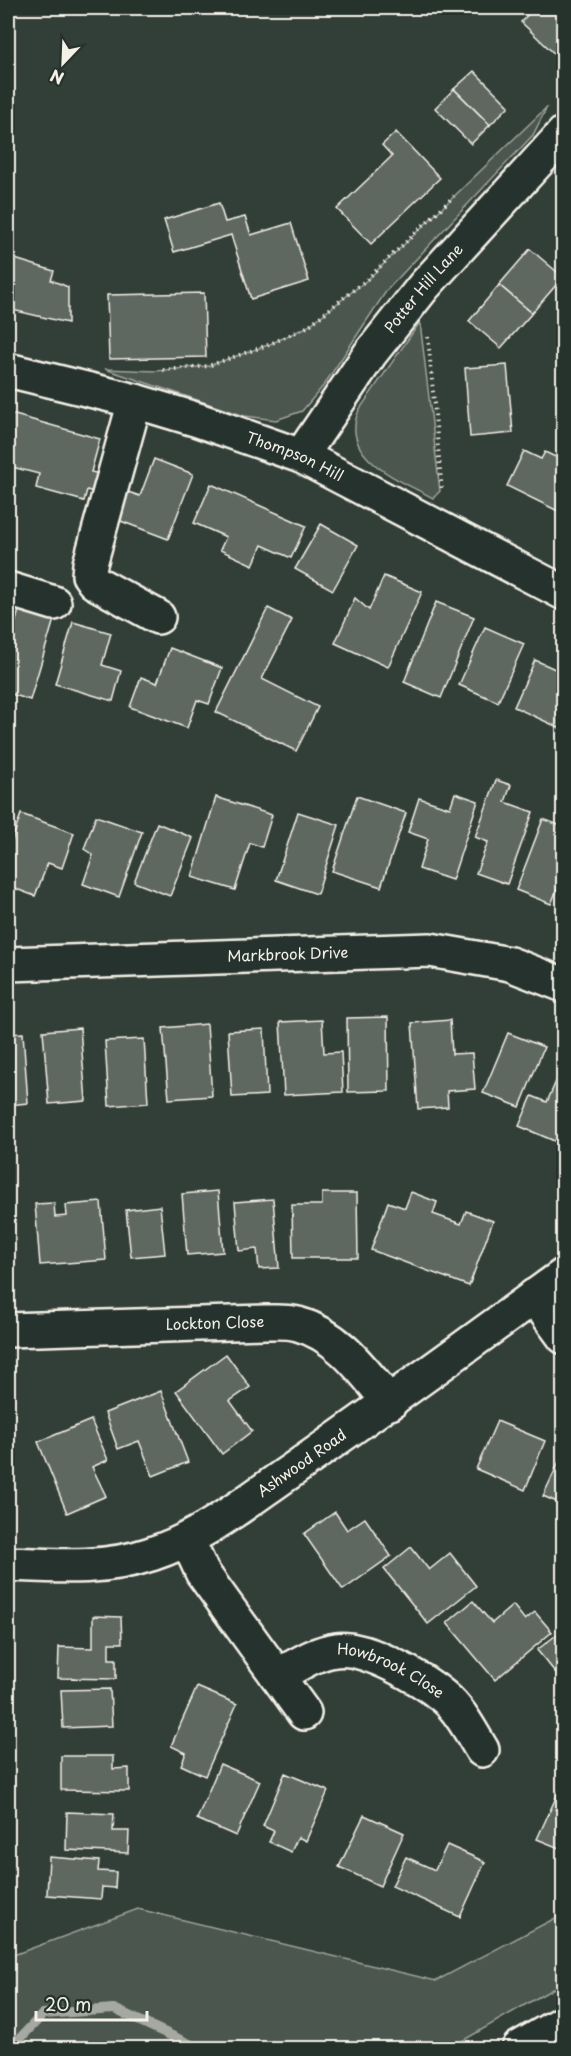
<svg xmlns="http://www.w3.org/2000/svg" width="571" height="2056" font-family="'Playpen Sans',sans-serif">
	<style>
		.green { fill: #4c564f; stroke: #a0a49c; stroke-width: 1.5 }
		.lines { fill: none; stroke-linecap: round; stroke-linejoin: round }
		.stream { stroke: #a6a9a1; stroke-width: 10 }
		.building { fill: #5f6861; stroke: #f4f1e8; stroke-width: 1.5 }
		.minor-casing { stroke: #f4f1e8; stroke-width: 38 }
		.highway-casing { stroke: #f4f1e8; stroke-width: 38 }
		.path { stroke: #f4f1e8; stroke-width: 4; stroke-dasharray: 1.5 4.5; stroke-linecap: butt }
		.minor { stroke: #26332d; stroke-width: 33 }
		.highway { stroke: #26332d; stroke-width: 33 }
		.labels { text-anchor: middle; stroke-width: 6; stroke-linejoin: round; paint-order: stroke }
		.street-label { font-size: 15px; fill: #f4f1e8; stroke: #26332d }
	</style>
	<rect width="100%" height="100%" fill="#323e38"/>
	<filter id="ink" filterUnits="userSpaceOnUse"><feTurbulence type="fractalNoise" baseFrequency=".0167" numOctaves="2"/><feDisplacementMap in="SourceGraphic" scale="12" xChannelSelector="R" yChannelSelector="G"/><feConvolveMatrix kernelMatrix="1 2 1 2 8 2 1 2 1" color-interpolation-filters="sRGB"/></filter>
	<g filter="url(#ink)">
		<!-- green -->
		<g class="green">
			<path d="M547 107 533 135 387 290 324 385 302 411 276 420 245 416 105 369 156 371 208 366 268 345 307 327 367 280Z"/>
			<path d="M420 322 440 491 433 498C400 480 338 458 359 410Z"/>
			<path d="M138 1909 436 1981 563 1914V1983L450 2048H8V1957Z"/>
		</g>
		<g class="lines">
			<!-- stream -->
			<path class="stream" d="M11 2048 43 2014 114 2009 198 2048"/>
		</g>
		<!-- building -->
		<g class="building">
			<path d="M534 8H564V57L561 60 521 22Z"/>
			<path d="M474 71 509 106 490 125 454 89Z"/>
			<path d="M454 89 490 125 471 144 435 108Z"/>
			<path d="M396 132 440 178 371 244 337 209 392 156 382 145Z"/>
			<path d="M219 203 225 222 245 217 251 235 291 223 309 281 251 299 231 235 174 252 164 220Z"/>
			<path d="M530 249 563 277 532 313 499 285Z"/>
			<path d="M15 259 54 271 51 280 68 287V323L8 309V291Z"/>
			<path d="M499 285 532 313 501 348 469 321Z"/>
			<path d="M204 293 206 357 109 359 107 295Z"/>
			<path d="M507 365 513 433 470 437 465 368Z"/>
			<path d="M8 413 100 439 91 472 105 475 100 494 87 490 84 501 36 488 39 474 8 466Z"/>
			<path d="M524 451 541 459 545 452 564 461 558 474 564 477V514L507 486Z"/>
			<path d="M154 459 193 474 168 539 118 520 128 492 140 496Z"/>
			<path d="M211 484 306 526 291 558 262 545 253 565 220 550 226 537 194 523Z"/>
			<path d="M321 524 358 545 333 590 295 569Z"/>
			<path d="M384 576 422 592 388 667 335 643 355 598 369 610Z"/>
			<path d="M436 602 474 617 441 698 404 682Z"/>
			<path d="M20 606 55 616 30 700 8 693V650Z"/>
			<path d="M268 608 292 620 262 679 318 707 296 751 216 712Z"/>
			<path d="M73 622 111 633 102 665 121 671 113 701 55 684Z"/>
			<path d="M485 627 524 644 498 702 459 685Z"/>
			<path d="M170 648 222 668 209 704 197 700 187 728 130 707 141 677 157 683Z"/>
			<path d="M535 660 564 673V730L514 707Z"/>
			<path d="M496 780 511 785 505 802 533 812 507 884 476 873 488 842 475 837Z"/>
			<path d="M455 793 478 801 452 880 419 869 428 839 408 832 419 798 450 808Z"/>
			<path d="M357 796 406 813 381 887 332 871Z"/>
			<path d="M216 797 272 815 262 847 250 843 235 890 192 877Z"/>
			<path d="M298 812 339 825 317 894 276 880Z"/>
			<path d="M21 814 74 833 62 868 48 863 35 896 8 886V852Z"/>
			<path d="M96 816 142 832 119 897 83 884 93 855 84 849Z"/>
			<path d="M543 819 564 827V873L551 904 516 890Z"/>
			<path d="M157 823 193 838 170 896 134 882Z"/>
			<path d="M388 1017 389 1091 348 1092 347 1018Z"/>
			<path d="M322 1020 324 1053 341 1052 343 1092 284 1095 280 1022Z"/>
			<path d="M450 1020 452 1054 472 1053 475 1089 447 1091 448 1107 418 1109 412 1023Z"/>
			<path d="M207 1024 212 1096 169 1099 163 1028Z"/>
			<path d="M80 1028 86 1101 49 1104 43 1031Z"/>
			<path d="M264 1029 267 1095 232 1097 228 1031Z"/>
			<path d="M23 1033 28 1103 8 1105V1034Z"/>
			<path d="M508 1033 544 1047 520 1107 483 1093Z"/>
			<path d="M144 1039 148 1103 109 1106 105 1041Z"/>
			<path d="M564 1063V1145L519 1126 532 1096 547 1102Z"/>
			<path d="M218 1191 223 1252 187 1255 182 1194Z"/>
			<path d="M411 1192 437 1202 433 1214 461 1224 466 1211 493 1221 469 1286 371 1250 388 1202 405 1208Z"/>
			<path d="M322 1193H357L358 1258H293L292 1205H322Z"/>
			<path d="M273 1199 279 1268 259 1269 257 1249 239 1251 235 1202Z"/>
			<path d="M101 1202 106 1260 40 1265 35 1204 54 1203 55 1217 67 1216 66 1205Z"/>
			<path d="M160 1206 165 1254 131 1257 126 1210Z"/>
			<path d="M8 1219H10L13 1265 8 1266Z"/>
			<path d="M226 1354 250 1387 230 1401 252 1431 222 1454 176 1391Z"/>
			<path d="M161 1391 188 1462 153 1476 139 1441 118 1449 105 1413Z"/>
			<path d="M91 1420 108 1460 92 1467 106 1496 67 1513 38 1442Z"/>
			<path d="M497 1421 545 1441 525 1490 476 1469Z"/>
			<path d="M564 1451V1505L543 1496Z"/>
			<path d="M335 1512 347 1530 365 1518 391 1556 343 1590 304 1534Z"/>
			<path d="M411 1547 429 1570 450 1553 476 1586 428 1624 384 1569Z"/>
			<path d="M473 1601 492 1623 513 1605 525 1620 535 1612 552 1632 495 1680 447 1623Z"/>
			<path d="M93 1616 121 1617 122 1643H109V1659H116V1679L58 1678 59 1647 93 1648Z"/>
			<path d="M564 1629V1683L537 1650Z"/>
			<path d="M197 1687 237 1704 205 1776 181 1765 186 1753 171 1746Z"/>
			<path d="M110 1689 112 1726 63 1728 61 1690Z"/>
			<path d="M61 1756H113V1769L129 1768V1791L61 1790Z"/>
			<path d="M220 1764 260 1781 236 1836 197 1819Z"/>
			<path d="M285 1773 328 1791 306 1841 298 1837 291 1852 269 1842 274 1831 263 1826Z"/>
			<path d="M564 1780V1850L537 1839Z"/>
			<path d="M67 1812 114 1814 113 1831H129L128 1853 66 1850Z"/>
			<path d="M364 1815 404 1833 380 1886 339 1867Z"/>
			<path d="M447 1845 485 1862 460 1917 392 1886 406 1857 435 1870Z"/>
			<path d="M49 1857 99 1861 98 1871 116 1872 115 1888 102 1887 101 1899 47 1895Z"/>
		</g>
		<g class="lines">
			<!-- minor casing -->
			<g class="minor-casing">
				<g id="minor">
					<path id="s1" d="M8 370 135 401 198 420 301 456 564 593"/>
					<path d="M135 401 90 564 89 575 94 582 158 617"/>
					<path id="s2" d="M301 456 370 354 424 286 564 133"/>
					<path d="M8 589 54 603"/>
					<path id="s3" d="M8 964 430 950 510 964 564 985"/>
					<path d="M534 1296 564 1337"/>
					<path id="s4" d="M8 1330 265 1322C276 1322 289 1321 298 1324 340 1336 363 1371 390 1403"/>
					<path d="M187 1539 202 1572 304 1713"/>
					<path id="s5" d="M8 1564C56 1566 104 1570 151 1554 202 1538 247 1501 291 1471 383 1407 473 1341 564 1275"/>
					<path id="s6" d="M277 1676C296 1666 314 1653 336 1650 364 1645 423 1679 444 1697 460 1710 471 1732 482 1750"/>
				</g>
			</g>
			<!-- highway casing -->
			<g class="highway-casing">
				<path id="highway" d="M519 2048 564 2022"/>
			</g>
			<!-- path -->
			<g class="path">
				<path d="M52 8 54 14"/>
				<path d="M428 337 442 491"/>
				<path d="M163 370 208 366 268 345 307 327 366 280 454 196"/>
			</g>
			<!-- minor -->
			<use href="#minor" class="minor"/>
			<!-- highway -->
			<use href="#highway" class="highway"/>
		</g>
	</g>
	<g class="labels">
		<!-- street labels -->
		<g class="street-label">
			<text dy="5" stroke="none"><textPath href="#s2" startOffset="208">Potter Hill Lane</textPath></text>
			<text dy="5" stroke="none"><textPath href="#s1" startOffset="300">Thompson Hill</textPath></text>
			<text dy="5" stroke="none"><textPath href="#s3" startOffset="280">Markbrook Drive</textPath></text>
			<text dy="5" stroke="none"><textPath href="#s4" startOffset="207">Lockton Close</textPath></text>
			<text dy="5" stroke="none"><textPath href="#s5" startOffset="321">Ashwood Road</textPath></text>
			<text dy="5" stroke="none"><textPath href="#s6" startOffset="124">Howbrook Close</textPath></text>
		</g>
	</g>
	<!-- margin -->
	<rect width="571" height="2056" fill="none" stroke="#26332d" stroke-width="30"/>
	<rect x="15" y="15" width="541" height="2026" fill="none" stroke="#f4f1e8" stroke-width="2" filter="url(#ink)"/>
	<!-- north arrow -->
	<g transform="translate(63 63) rotate(203)" stroke="#26332d" stroke-width="4.5" paint-order="stroke">
	<path d="M0-4.5L10 22L0 15L-10 22Z" fill="#f4f1e8"/>
	<text y="-9" font-size="16" font-weight="bold" text-anchor="middle" fill="#f4f1e8">N</text>
	</g>
	<!-- scale -->
	<path d="M36 2011v9h111v-9" fill="none" stroke="#f4f1e8" stroke-width="3"/>
	<text x="45" y="2011" font-size="18" fill="#f4f1e8" stroke="#26332d" stroke-width="4.5" paint-order="stroke">20 m</text>
</svg>
